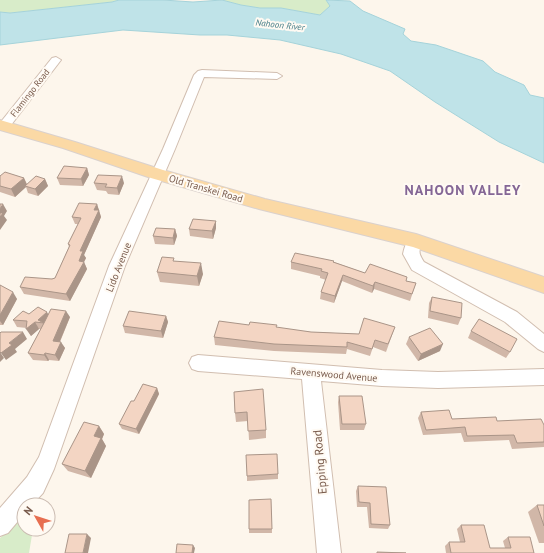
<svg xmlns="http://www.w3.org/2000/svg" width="544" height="553" font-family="'PT Sans',sans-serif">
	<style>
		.green { fill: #d8ecc9 }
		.water { fill: #bfe3e8; stroke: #a5d3da }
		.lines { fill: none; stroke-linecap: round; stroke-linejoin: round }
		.minor-casing { stroke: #d1beb0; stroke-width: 2 }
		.major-casing { stroke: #dad1cd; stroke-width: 2 }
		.minor { fill: #fff; fill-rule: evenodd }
		.major { fill: #fbd9a5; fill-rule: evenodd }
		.wall { fill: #d1b7a8 }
		.shaded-wall { fill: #aa9588 }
		.building { fill: #f3d5c3; stroke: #aa9588 }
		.labels { text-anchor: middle; stroke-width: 4; stroke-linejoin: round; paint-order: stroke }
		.far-water-label { font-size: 9px; font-style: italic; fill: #437c86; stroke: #fffaf3 }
		.far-street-label { font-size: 9px; fill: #7a5c4d; stroke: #fffaf3 }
		.street-label { font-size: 10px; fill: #7a5c4d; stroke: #fffaf3 }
		.near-street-label { font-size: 12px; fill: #7a5c4d; stroke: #fffaf3 }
		.district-label { font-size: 14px; font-weight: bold; letter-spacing: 1px; fill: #846695; stroke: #fffaf3 }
	</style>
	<rect width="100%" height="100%" fill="#fdf6ec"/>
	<!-- green -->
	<g class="green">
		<path d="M0 0H119L112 2 10 13 0 12Z"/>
		<path d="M222 0H326L330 6 320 15 281 8H260L241 5Z"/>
		<path d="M24 517V529H33L29 553H0V538Z"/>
	</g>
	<!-- water -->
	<path class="water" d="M119 0H163L193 2 222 0 241 5 260 8H281L320 15 330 6 326 0 350 1 363 11 405 29 403 34 411 41 436 45 483 61 495 72 524 85 530 95 544 98V163L499 142 435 102 390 71 341 54 280 40 227 35H200L123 30 0 45V12L10 13 112 2Z"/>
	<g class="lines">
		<!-- minor casing -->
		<g class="minor-casing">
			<g id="minor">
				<path d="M56 57 61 60 8 129H0V123L52 58Z"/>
				<path d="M202 70 277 73 282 76 277 79 204 77 175 149 125 266 54 469 43 493 32 505H24V514L8 533 0 536V508L27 477 39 457 109 266 163 149 194 75 198 71Z"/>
				<path d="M416 236 421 237 424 241C418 250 418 253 424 262L517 312 544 334V352L538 349 505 322 412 270 403 254C405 245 407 238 416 236Z"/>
				<path d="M198 355 382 370 438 372 544 369V385L438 388 382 386 321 381 341 553H317L302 379 198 371 192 369 189 363 192 357Z"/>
			</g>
		</g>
		<!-- major casing -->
		<g class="major-casing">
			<path id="major" d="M0 120 75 142 163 170 265 199 416 234 544 277V293L413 247 259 209 151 178 63 148 0 130Z"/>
		</g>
		<!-- minor -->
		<use href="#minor" class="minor"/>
		<!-- major -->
		<use href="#major" class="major"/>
	</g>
	<!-- wall -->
	<g class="wall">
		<path d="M87 168 89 175 83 186 60 185 57 178Z"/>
		<path d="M0 176 24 178 27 184 45 179 48 186 38 196 28 193 26 187 15 197 0 192Z"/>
		<path d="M94 183H124L119 195 108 194 106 191 97 190Z"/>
		<path d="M97 204 101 217 84 255 86 258 84 262 87 269 70 301 24 294 20 287 55 278 69 247 68 244 78 224H75L72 217Z"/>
		<path d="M216 221V228L213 239 190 236 189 229Z"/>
		<path d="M175 229 177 236 174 245 155 244 153 236Z"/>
		<path d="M175 261 203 274 199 286 160 282 157 272Z"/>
		<path d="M291 262H334L365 273 406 281 416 283 410 301 374 289 372 293 342 281 334 303 320 299 321 292 326 280 320 278V276L291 269Z"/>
		<path d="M0 285 17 299 3 325H0Z"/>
		<path d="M432 297 461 318 458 325 428 318 429 303Z"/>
		<path d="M29 314H48L70 317 60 342 65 348 59 361 49 360 48 361 33 360 28 353 41 329H39L31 336 27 328 17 327 13 320Z"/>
		<path d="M166 316 168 322 163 338 125 333 123 326Z"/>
		<path d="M249 325 311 332 359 334 395 327 386 352 373 347 370 356 347 349 346 354 274 351 215 345 214 337Z"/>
		<path d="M471 331 510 352 506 358 468 338Z"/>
		<path d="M409 337 440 351 418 361 406 344Z"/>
		<path d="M157 388 159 394 139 434 122 429 119 424 134 401Z"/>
		<path d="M234 392 266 430V438L249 440 248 421 236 422 235 413Z"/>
		<path d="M339 396 366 424 364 430H340L338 402Z"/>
		<path d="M421 412 452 419 497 421 544 425V447L512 449 509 440 464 442 461 433 423 435 418 418Z"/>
		<path d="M99 426 104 434 102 439 106 446 91 478 68 471 62 464Z"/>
		<path d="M278 474V479L247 481V476Z"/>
		<path d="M358 486 390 525 388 529 369 528 367 507H357L356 491Z"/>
		<path d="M271 499 272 533H249V529Z"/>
		<path d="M537 505H544V543H539L528 512Z"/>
		<path d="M461 525 490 548H505L503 541 508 537 534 553H446L445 546 449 542H460L457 529Z"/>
	</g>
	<!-- shaded-wall -->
	<g class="shaded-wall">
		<path d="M87 168 89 175 83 186 81 179Z"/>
		<path d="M122 176 124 183 119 195 117 188Z"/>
		<path d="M24 178 27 185 25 186 26 187 15 197 11 189Z"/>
		<path d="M45 179 48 186 38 196 35 189Z"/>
		<path d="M3 204 7 211 4 216 7 220 0 230V209Z"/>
		<path d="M97 204 101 217 84 255 86 258 84 262 87 269 70 301 66 294 79 261 80 251 94 210Z"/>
		<path d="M216 221V228L213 239 212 231Z"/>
		<path d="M175 229 177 236 174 245 173 238Z"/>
		<path d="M201 263 203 274 199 286 197 276Z"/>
		<path d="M343 275 342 281 334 303 335 296Z"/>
		<path d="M375 282 374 289 372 293 373 286Z"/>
		<path d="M13 292 17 299 3 325 0 321V315Z"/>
		<path d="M66 311 70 317 57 348 53 341Z"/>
		<path d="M47 312 51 319 44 323 38 320Z"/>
		<path d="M166 316 168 322 163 338 161 331Z"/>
		<path d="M35 322 39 329 31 336 26 329Z"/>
		<path d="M23 332 27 339 15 349 17 352 6 360 1 353 9 343Z"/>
		<path d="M61 342 65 348 59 361 55 355Z"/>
		<path d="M443 344 440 351 418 361 421 354Z"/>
		<path d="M0 352 4 358 0 362Z"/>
		<path d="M45 353 49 360 48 361 44 355Z"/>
		<path d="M157 388 159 394 139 434 136 429Z"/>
		<path d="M99 426 104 434 102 439 106 446 91 478 85 471 94 436Z"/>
		<path d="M87 534 91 538 88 553H83Z"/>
		<path d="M193 545 195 548 194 553H192Z"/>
	</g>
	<!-- building -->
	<g class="building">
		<path d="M64 166 87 168 81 179 57 178Z"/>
		<path d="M5 172 24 178 11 189 0 186V176Z"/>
		<path d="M98 175 122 176 117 188 105 187 107 184 94 183Z"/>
		<path d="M36 176 45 179 35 189 25 186Z"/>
		<path d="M79 203 97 204 94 210H99L80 251H83L79 261 84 262 66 294 20 287 25 277 52 279 55 278 70 245 68 244 81 218 72 217Z"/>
		<path d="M0 204H3L0 209Z"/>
		<path d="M0 213H3L0 217Z"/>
		<path d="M193 219 216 221 212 231 189 229Z"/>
		<path d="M156 228 175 229 173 238 153 236Z"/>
		<path d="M295 253 334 261 333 262 365 273 370 264 407 277 406 281 416 283 412 294 375 282 373 286 343 275 335 296 321 292 328 273 321 271 322 269 291 262Z"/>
		<path d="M162 257 174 258 173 261 201 263 197 276 157 272Z"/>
		<path d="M0 285 13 292 0 315Z"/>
		<path d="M432 297 462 303 461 318 430 311Z"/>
		<path d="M38 307 47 312 38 320 44 323 51 309 66 311 53 341 61 342 55 355 45 353 44 355 28 353 44 323 35 322 26 329 27 321 13 320 23 311 29 314Z"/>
		<path d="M129 311 166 316 161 331 123 326Z"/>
		<path d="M364 318 395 327 388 344 375 340 372 349 347 342V347L274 344 214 337 219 321 249 325 250 322 277 325 276 327 311 332 359 334Z"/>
		<path d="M479 319 517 339 510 352 471 331Z"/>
		<path d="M430 328 443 344 421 354 409 337Z"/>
		<path d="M1 332H23L9 343 12 345 1 353 0 352V333Z"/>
		<path d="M143 384 157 388 136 429 119 424 131 401H134Z"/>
		<path d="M263 389 266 430 248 431 247 412 235 413 234 392Z"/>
		<path d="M339 396H362L366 424H342Z"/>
		<path d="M449 410 452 419 496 417 497 421 541 419 544 425V442L517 443 514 435 467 436 465 427 426 430 421 412Z"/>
		<path d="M84 422 99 426 94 436 101 438 85 471 62 464Z"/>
		<path d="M277 454 278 474 247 476 246 455Z"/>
		<path d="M358 486 386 487 390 525 371 524 370 503 359 502Z"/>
		<path d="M271 499 272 529H249V500Z"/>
		<path d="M537 505H544V526Z"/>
		<path d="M461 525H484L490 548H511L508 537H530L534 553H451L449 542H465Z"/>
		<path d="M69 534H87L83 553H65Z"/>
		<path d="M177 544 193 545 192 553H176Z"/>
		<path d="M377 552 406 553H377Z"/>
	</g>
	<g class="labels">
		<!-- far-water labels -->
		<g class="far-water-label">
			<text transform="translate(280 25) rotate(6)" y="3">Nahoon River</text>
		</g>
		<!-- far-street labels -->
		<g class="far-street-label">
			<text transform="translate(30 93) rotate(-52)" y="3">Flamingo Road</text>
		</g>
		<!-- street labels -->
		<g class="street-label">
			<text transform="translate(206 188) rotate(16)" y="4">Old Transkei Road</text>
			<text transform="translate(118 267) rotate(-68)" y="4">Lido Avenue</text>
			<text transform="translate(334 374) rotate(5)" y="4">Ravenswood Avenue</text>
		</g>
		<!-- near-street labels -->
		<g class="near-street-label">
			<text transform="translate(320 462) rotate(-95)" y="4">Epping Road</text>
		</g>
		<!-- district labels -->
		<g class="district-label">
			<text x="463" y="195">NAHOON VALLEY</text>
		</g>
	</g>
	<!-- north arrow -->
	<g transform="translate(36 517) rotate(309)"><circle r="19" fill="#fffaf3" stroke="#cabbb1"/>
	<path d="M0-3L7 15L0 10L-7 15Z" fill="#e76f51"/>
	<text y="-6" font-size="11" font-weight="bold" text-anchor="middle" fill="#7a5c4d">N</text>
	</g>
</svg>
